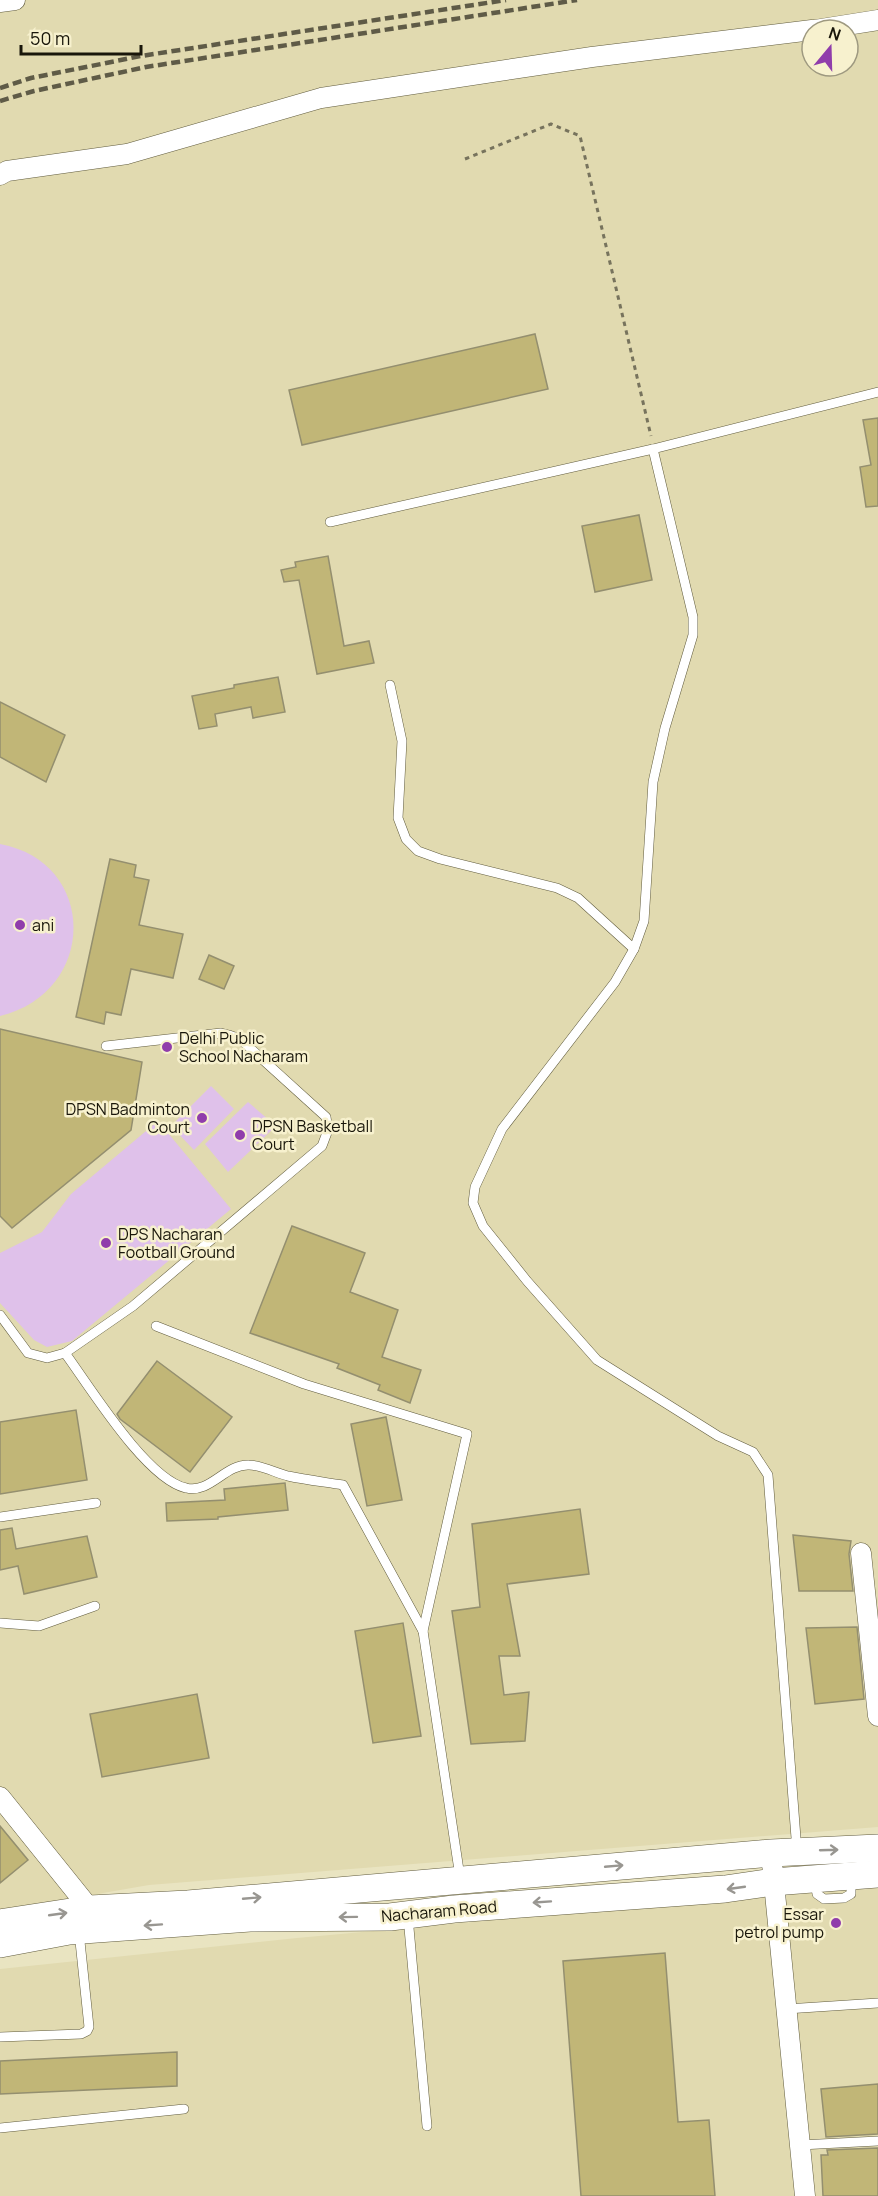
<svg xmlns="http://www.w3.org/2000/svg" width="878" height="2196" font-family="Manrope,sans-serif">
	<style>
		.built { fill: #e1dab0; fill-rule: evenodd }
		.green { fill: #dfc1ea }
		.building { fill: #c1b677; stroke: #948f6f; stroke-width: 1.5 }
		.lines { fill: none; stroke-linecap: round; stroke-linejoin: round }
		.lane-casing { stroke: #615c3e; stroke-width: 10 }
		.street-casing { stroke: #615c3e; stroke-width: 21 }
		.secondary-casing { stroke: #615c3e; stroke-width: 28 }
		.path { stroke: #77735d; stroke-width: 3; stroke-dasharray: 4.5 4.5; stroke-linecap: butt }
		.lane { stroke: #fff; stroke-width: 9 }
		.street { stroke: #fff; stroke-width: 20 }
		.secondary { stroke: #fff; stroke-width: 27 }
		.rail { stroke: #5f5b47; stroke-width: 4.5; stroke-dasharray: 9 4.5; stroke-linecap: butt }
		.oneway { stroke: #989691 }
		.poi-dot { fill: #903dab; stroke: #f7f1ce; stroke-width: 2 }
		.labels { text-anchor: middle; stroke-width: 5; stroke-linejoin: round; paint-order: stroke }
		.poi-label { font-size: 16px; fill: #19160a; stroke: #f7f1ce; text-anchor: start }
		.street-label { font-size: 16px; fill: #19160a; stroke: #f7f1ce }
	</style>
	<rect width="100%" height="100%" fill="#e9e4c1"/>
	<!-- built -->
	<g class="built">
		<path d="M0 0H878V1827L149 1885 0 1911ZM812 30H848V66H812Z"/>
		<path d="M878 1885V2196H0V1969L297 1938Z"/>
	</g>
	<!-- green -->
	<g class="green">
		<path d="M0 844C98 862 98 992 0 1016Z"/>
		<path d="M211 1086 234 1109 194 1150 171 1126Z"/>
		<path d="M248 1102 276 1126 228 1172 205 1144Z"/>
		<path d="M158 1121 231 1209 72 1341 47 1347 34 1340 0 1303V1253L42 1232 71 1194Z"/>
	</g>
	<!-- building -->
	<g class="building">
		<path d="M535 334 548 389 302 445 289 390Z"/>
		<path d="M878 418V506L866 507 860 467 871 465 863 420Z"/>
		<path d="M639 515 652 580 595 592 582 526Z"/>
		<path d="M328 556 344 646 369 641 374 663 317 674 299 580 284 582 281 570 296 567 295 562Z"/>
		<path d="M278 677 285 712 253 718 251 707 215 714 217 726 199 729 192 696 234 688V685Z"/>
		<path d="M0 702 65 735 46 782 0 757Z"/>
		<path d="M110 859 136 865 134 877 149 880 139 925 183 934 173 978 131 969 121 1015 106 1012 104 1024 76 1017Z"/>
		<path d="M209 955 234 966 224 989 199 979Z"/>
		<path d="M0 1029 142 1062 131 1130 12 1228 0 1216Z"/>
		<path d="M292 1226 365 1253 350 1292 398 1310 382 1357 421 1370 410 1403 378 1390 380 1385 337 1368 339 1364 250 1333Z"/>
		<path d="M157 1361 232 1417 190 1472 120 1419 117 1414Z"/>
		<path d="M76 1410 87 1480 0 1494V1422Z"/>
		<path d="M386 1417 402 1500 367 1506 351 1424Z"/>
		<path d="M285 1483 288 1510 218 1517V1519L167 1521 166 1503 225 1500 224 1489Z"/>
		<path d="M580 1509 589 1574 507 1584 520 1656H499L504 1695 529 1692 525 1741 471 1744 452 1611 480 1607 472 1524Z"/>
		<path d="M12 1528 16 1549 87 1536 97 1577 24 1594 18 1566 0 1570V1530Z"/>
		<path d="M793 1535 851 1541 849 1554 853 1591H799Z"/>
		<path d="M403 1623 421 1736 373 1743 355 1631Z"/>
		<path d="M857 1627 864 1699 815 1704 806 1628Z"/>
		<path d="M197 1694 209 1758 102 1777 90 1714Z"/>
		<path d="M0 1826 28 1860 0 1883Z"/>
		<path d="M665 1953 678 2122 709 2120 715 2196H581L563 1961Z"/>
		<path d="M177 2052V2086L0 2094V2061Z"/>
		<path d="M878 2084V2134L826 2137 821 2089Z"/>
		<path d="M878 2148V2196H823L821 2155H828L827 2150Z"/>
	</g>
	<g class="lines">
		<!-- lane casing -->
		<g class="lane-casing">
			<g id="lane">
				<path d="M653 449 693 617V635L665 728 653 782 644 921 634 949 615 982 502 1129 475 1187 473 1203 483 1226 527 1281 597 1360 718 1436 753 1452 768 1475 797 1851"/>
				<path d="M330 522 653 449 878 392"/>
				<path d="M390 685 402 741 398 818 406 839 418 851 440 859 557 888 578 898 634 949"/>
				<path d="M0 1315 28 1353 47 1358 65 1353 133 1306 322 1146 328 1130 326 1117 240 1039 229 1035 221 1033 106 1046"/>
				<path d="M156 1326 304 1384 467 1434 423 1631 460 1877"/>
				<path d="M65 1353C90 1387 146 1479 186 1488 210 1494 225 1464 249 1465 261 1465 276 1473 288 1476 306 1480 325 1482 343 1485L423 1631"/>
				<path d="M0 1517 96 1503"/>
				<path d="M0 1623 39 1626 95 1606"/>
				<path d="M815 1882 817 1894 824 1899 844 1898 851 1894V1879"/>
				<path d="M408 1917 427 2126"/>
				<path d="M786 2009 878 2003"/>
				<path d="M0 2037 81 2034 87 2031 89 2027 79 1932"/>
				<path d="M0 2128 184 2109"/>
				<path d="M800 2145 878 2141"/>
			</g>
		</g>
		<!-- street casing -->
		<g class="street-casing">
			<g id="street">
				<path d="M0 2 15 0"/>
				<path d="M815 30 878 20"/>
				<path d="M0 175 7 171 127 154 321 98 592 57 812 30"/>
				<path d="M861 1553 878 1716"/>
				<path d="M0 1797 90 1909 92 1920"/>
				<path d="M771 1853 805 2196"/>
			</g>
		</g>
		<!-- secondary casing -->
		<g class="secondary-casing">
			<g id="secondary">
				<path d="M0 1923 90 1909 188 1904 771 1853 878 1848"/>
				<path d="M0 1944 69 1931 250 1918 390 1917 454 1909 725 1889 773 1882 878 1874"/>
			</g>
		</g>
		<!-- path -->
		<path class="path" d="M465 159 551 124 580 136 651 436"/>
		<!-- lane -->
		<use href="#lane" class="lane"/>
		<!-- street -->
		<use href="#street" class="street"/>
		<!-- secondary -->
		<use href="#secondary" class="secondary"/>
		<!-- rail -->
		<g class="rail">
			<path d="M0 88 31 78 141 56 506 0"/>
			<path d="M0 101 34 91 146 67 577 0"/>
		</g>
	</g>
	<!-- one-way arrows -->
	<defs><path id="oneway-shaft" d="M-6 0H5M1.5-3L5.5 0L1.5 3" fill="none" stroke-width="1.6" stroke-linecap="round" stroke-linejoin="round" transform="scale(1.5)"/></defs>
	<g class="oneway">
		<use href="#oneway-shaft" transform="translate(829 1850) rotate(-2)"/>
		<use href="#oneway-shaft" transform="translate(614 1866) rotate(-5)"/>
		<use href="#oneway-shaft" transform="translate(736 1888) rotate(172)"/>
		<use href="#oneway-shaft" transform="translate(252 1898) rotate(-5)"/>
		<use href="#oneway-shaft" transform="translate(542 1902) rotate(176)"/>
		<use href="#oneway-shaft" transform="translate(58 1914) rotate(-8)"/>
		<use href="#oneway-shaft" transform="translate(348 1917) rotate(179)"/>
		<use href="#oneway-shaft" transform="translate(153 1925) rotate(176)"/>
	</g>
	<!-- markers -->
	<g class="poi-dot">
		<circle cx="20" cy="925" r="6"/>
		<circle cx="167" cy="1047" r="6"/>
		<circle cx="202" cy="1118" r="6"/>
		<circle cx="240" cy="1135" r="6"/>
		<circle cx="106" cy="1243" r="6"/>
		<circle cx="836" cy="1923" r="6"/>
	</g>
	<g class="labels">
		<!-- poi labels -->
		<g class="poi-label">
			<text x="32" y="931">ani</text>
			<text x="179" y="1044">Delhi Public<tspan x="179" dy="18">School Nacharam</tspan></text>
			<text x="190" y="1115" text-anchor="end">DPSN Badminton<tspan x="190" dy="18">Court</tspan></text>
			<text x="252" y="1132">DPSN Basketball<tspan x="252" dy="18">Court</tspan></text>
			<text x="118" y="1240">DPS Nacharan<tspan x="118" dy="18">Football Ground</tspan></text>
			<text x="824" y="1920" text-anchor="end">Essar<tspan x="824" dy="18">petrol pump</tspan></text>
		</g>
		<!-- street labels -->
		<g class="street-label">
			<text transform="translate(439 1911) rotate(-5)" y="6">Nacharam Road</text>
		</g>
	</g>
	<!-- north arrow -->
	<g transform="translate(830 48) rotate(19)"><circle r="28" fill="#f7f1ce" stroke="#9e9980" stroke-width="1.5"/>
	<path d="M0-4.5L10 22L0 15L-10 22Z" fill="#903dab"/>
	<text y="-9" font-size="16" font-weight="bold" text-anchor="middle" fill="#19160a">N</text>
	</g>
	<!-- scale -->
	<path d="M21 45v9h120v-9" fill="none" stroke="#19160a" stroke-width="3"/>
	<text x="30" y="45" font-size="18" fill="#19160a" stroke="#f7f1ce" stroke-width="4.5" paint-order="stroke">50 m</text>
</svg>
